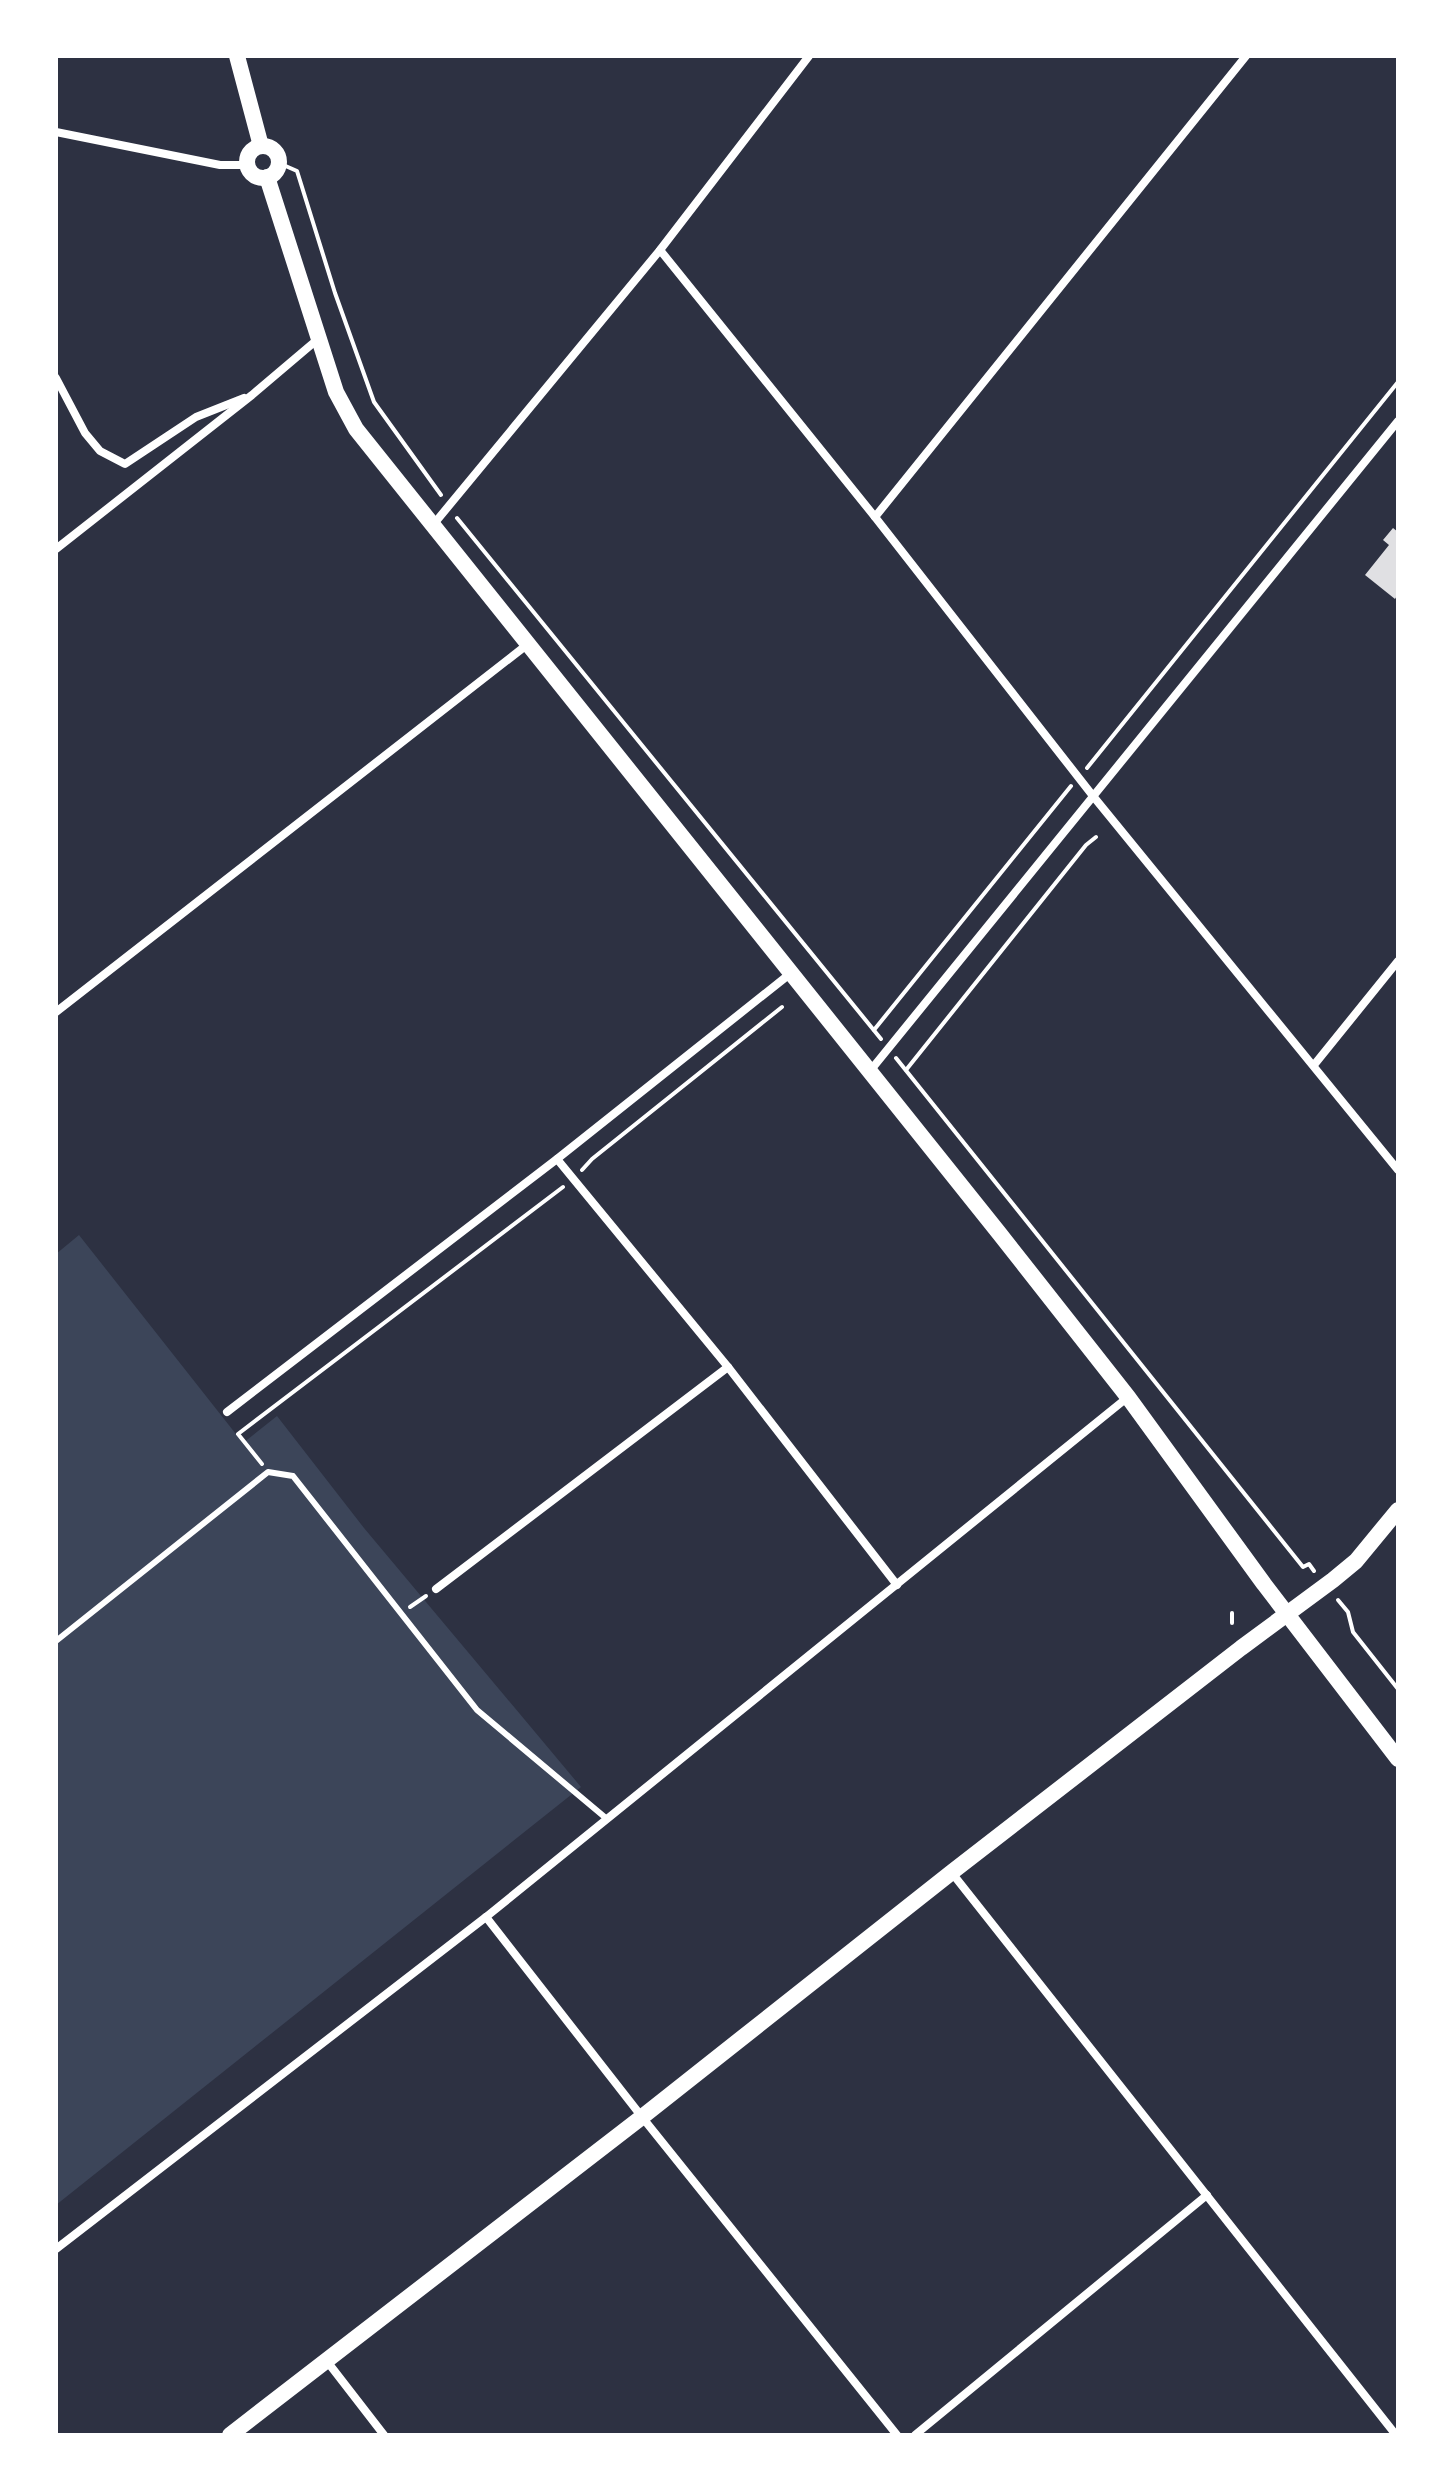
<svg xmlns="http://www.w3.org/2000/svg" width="1454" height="2491" font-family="Poppins,sans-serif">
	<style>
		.green { fill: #3c4559 }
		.building { fill: #e0e0e3 }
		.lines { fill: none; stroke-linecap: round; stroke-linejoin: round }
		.path { stroke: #fff; stroke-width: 4 }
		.service { stroke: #fff; stroke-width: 6 }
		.minor { stroke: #fff; stroke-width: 8 }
		.secondary { stroke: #fff; stroke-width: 16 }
	</style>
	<rect width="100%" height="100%" fill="#2d3142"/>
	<!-- green -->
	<path class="green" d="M79 1235 243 1443 277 1416 364 1528 581 1787 56 2205V1254Z"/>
	<!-- building -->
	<path class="building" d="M1393 528 1398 532V594L1395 599 1365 575 1389 545 1383 540Z"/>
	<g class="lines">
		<!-- path -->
		<g class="path">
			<path d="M281 164 297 171 335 293 374 402 441 495"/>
			<path d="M457 518 881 1039"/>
			<path d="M1087 768 1398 382"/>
			<path d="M874 1030 1071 786"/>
			<path d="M896 1058 1303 1567 1309 1564 1314 1571"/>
			<path d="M906 1070 1086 845 1096 837"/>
			<path d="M582 1170 592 1159 782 1007"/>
			<path d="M262 1464 238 1434 563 1187"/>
			<path d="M1338 1600 1348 1612 1353 1632 1398 1689"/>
			<path d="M410 1607 426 1596"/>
			<path d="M1232 1623V1613"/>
		</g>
		<!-- service -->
		<path class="service" d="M56 1641 268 1472 293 1476 477 1710 607 1819"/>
		<!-- minor -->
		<g class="minor">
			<path d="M56 132 220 165H248"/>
			<path d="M660 250 875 517 1093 796 1398 1170"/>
			<path d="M56 378 85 433 100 451 125 464 196 417 244 398"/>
			<path d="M875 517 1246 56"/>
			<path d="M433 525 660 250 809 56"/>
			<path d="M56 549 252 395 318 339"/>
			<path d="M56 1012 528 644"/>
			<path d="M1314 1065 1398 961"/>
			<path d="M870 1071 1398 421"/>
			<path d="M557 1159 728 1367 897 1585"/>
			<path d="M227 1412 557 1159 791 973"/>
			<path d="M436 1589 728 1367"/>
			<path d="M952 1873 1396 2435"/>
			<path d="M486 1917 642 2117 897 2435"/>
			<path d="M56 2249 486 1917 1128 1397"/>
			<path d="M326 2360 384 2435"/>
			<path d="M915 2435 1207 2195"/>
		</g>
		<!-- secondary -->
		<g class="secondary">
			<path d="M237 56 261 146"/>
			<circle cx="263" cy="162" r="16"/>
			<path d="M267 177 336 392 356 429 999 1233 1128 1397 1264 1584 1398 1759"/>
			<path d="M230 2435 642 2117 952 1872 1241 1648 1333 1580 1356 1561 1398 1510"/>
		</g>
	</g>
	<!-- border -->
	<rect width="1454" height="2491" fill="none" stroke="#ffffff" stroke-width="116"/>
</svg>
